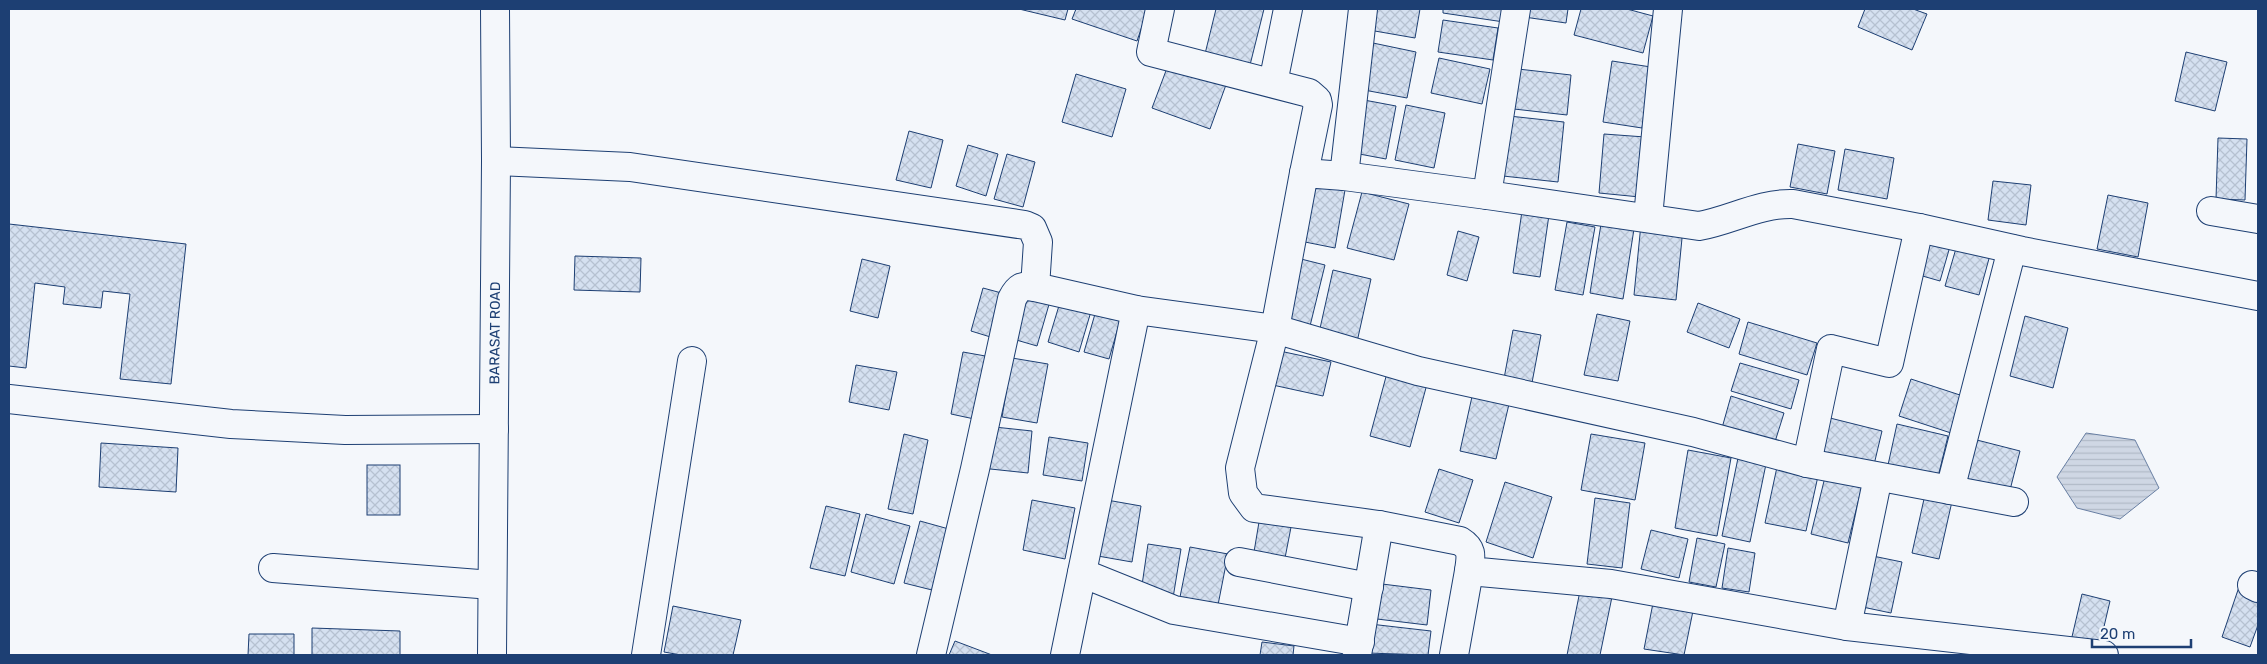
<svg xmlns="http://www.w3.org/2000/svg" width="2267" height="664" font-family="Rubik,sans-serif">
	<style>
		.water { fill: url(#water-rules); stroke: #687fa3 }
		.building { fill: url(#building-cross-hatch); stroke: #1d3f73 }
		.lines { fill: none; stroke-linecap: round; stroke-linejoin: round }
		.minor-casing { stroke: #1d3f73; stroke-width: 30 }
		.major-casing { stroke: #1d3f73; stroke-width: 30 }
		.minor { stroke: #f4f7fb; stroke-width: 28 }
		.major { stroke: #f4f7fb; stroke-width: 28 }
		.labels { text-anchor: middle; stroke-width: 4; stroke-linejoin: round; paint-order: stroke }
		.street-label { font-size: 14px; fill: #1d3f73; stroke: #f4f7fb }
	</style>
	<defs>
		<pattern id="water-rules" width="6" height="5" patternUnits="userSpaceOnUse" patternTransform="scale(1.25)"><rect width="6" height="5" fill="#cfd7e4"/><path d="M0 2.5h6" fill="none" stroke="#b1bac7"/></pattern>
		<pattern id="building-cross-hatch" width="8" height="8" patternUnits="userSpaceOnUse" patternTransform="scale(1.25)"><rect width="8" height="8" fill="#d5e0f0"/><path d="M0 0l8 8M0 8l8-8" fill="none" stroke="#b6c1d1"/></pattern>
	</defs>
	<rect width="100%" height="100%" fill="#f4f7fb"/>
	<!-- water -->
	<path class="water" d="M2086 433 2135 440 2159 488 2120 519 2077 508 2057 477Z"/>
	<!-- building -->
	<g class="building">
		<path d="M1019 9H1068L1065 20Z"/>
		<path d="M1076 9H1148L1137 41 1072 19Z"/>
		<path d="M1216 9H1264L1249 69 1204 58Z"/>
		<path d="M1373 9H1420L1415 38 1369 30Z"/>
		<path d="M1443 9H1506L1504 22 1443 13Z"/>
		<path d="M1525 9H1568L1566 23 1524 17Z"/>
		<path d="M1581 9H1627L1653 16 1643 53 1574 35Z"/>
		<path d="M1865 9H1913L1927 14 1912 50 1858 27Z"/>
		<path d="M1443 20 1498 28 1493 60 1438 52Z"/>
		<path d="M1373 43 1416 52 1407 98 1364 90Z"/>
		<path d="M2186 52 2227 62 2215 111 2175 101Z"/>
		<path d="M1439 58 1490 69 1482 104 1431 93Z"/>
		<path d="M1170 60 1227 82 1210 129 1152 108Z"/>
		<path d="M1612 61 1651 67 1642 128 1603 122Z"/>
		<path d="M1518 69 1571 75 1567 115 1514 109Z"/>
		<path d="M1076 74 1126 89 1112 137 1062 122Z"/>
		<path d="M1364 100 1396 106 1386 159 1354 153Z"/>
		<path d="M1406 105 1445 113 1434 168 1395 160Z"/>
		<path d="M1509 116 1564 122 1558 182 1503 176Z"/>
		<path d="M909 131 943 140 931 188 896 180Z"/>
		<path d="M1604 134 1645 137 1640 197 1599 193Z"/>
		<path d="M2218 138 2247 139 2245 200 2216 199Z"/>
		<path d="M1798 144 1835 151 1827 194 1790 187Z"/>
		<path d="M968 145 998 154 986 196 956 186Z"/>
		<path d="M1845 149 1894 158 1887 199 1838 190Z"/>
		<path d="M1007 154 1035 162 1023 207 994 199Z"/>
		<path d="M1993 181 2031 185 2026 225 1988 220Z"/>
		<path d="M1311 184 1345 190 1335 248 1300 241Z"/>
		<path d="M1362 192 1409 204 1394 260 1347 248Z"/>
		<path d="M2108 195 2148 203 2138 257 2097 249Z"/>
		<path d="M1522 211 1549 215 1540 277 1513 273Z"/>
		<path d="M1567 222 1595 227 1583 295 1555 290Z"/>
		<path d="M9 224 186 244 171 384 120 379 130 294 103 291 101 308 63 304 65 287 35 283 26 368 9 366Z"/>
		<path d="M1601 224 1634 229 1623 299 1590 293Z"/>
		<path d="M1641 224 1683 228 1676 300 1634 295Z"/>
		<path d="M1458 231 1479 237 1467 281 1447 275Z"/>
		<path d="M1922 235 1951 243 1940 281 1912 273Z"/>
		<path d="M1957 245 1990 255 1979 295 1945 286Z"/>
		<path d="M575 256 641 258 640 292 574 290Z"/>
		<path d="M1297 258 1325 265 1310 326 1282 319Z"/>
		<path d="M862 259 890 266 878 318 850 311Z"/>
		<path d="M1333 270 1371 279 1357 342 1319 333Z"/>
		<path d="M983 288 1009 295 997 339 971 331Z"/>
		<path d="M1019 292 1050 301 1037 346 1006 337Z"/>
		<path d="M1061 299 1092 308 1079 352 1048 342Z"/>
		<path d="M1698 303 1740 319 1729 348 1687 332Z"/>
		<path d="M1097 307 1122 314 1109 359 1084 352Z"/>
		<path d="M1597 314 1630 321 1618 381 1584 375Z"/>
		<path d="M2025 316 2068 328 2053 388 2010 376Z"/>
		<path d="M1748 322 1817 343 1807 375 1739 354Z"/>
		<path d="M1513 330 1541 335 1531 388 1503 384Z"/>
		<path d="M1275 350 1331 362 1323 396 1268 384Z"/>
		<path d="M963 352 991 357 979 420 951 414Z"/>
		<path d="M1012 358 1048 364 1037 423 1002 417Z"/>
		<path d="M1740 363 1799 380 1791 409 1731 391Z"/>
		<path d="M856 365 897 372 889 410 849 402Z"/>
		<path d="M1387 373 1427 384 1410 447 1370 436Z"/>
		<path d="M1911 379 1963 396 1951 433 1899 416Z"/>
		<path d="M1473 392 1510 400 1496 459 1460 451Z"/>
		<path d="M1731 396 1784 413 1774 445 1722 428Z"/>
		<path d="M1822 416 1882 431 1873 469 1812 454Z"/>
		<path d="M1897 424 1948 436 1938 477 1888 465Z"/>
		<path d="M985 426 1032 431 1028 473 981 468Z"/>
		<path d="M904 434 928 440 913 514 888 509Z"/>
		<path d="M1591 434 1645 443 1635 500 1581 490Z"/>
		<path d="M1049 437 1088 443 1082 481 1043 475Z"/>
		<path d="M1969 438 2020 451 2010 490 1959 477Z"/>
		<path d="M101 443 178 448 176 492 99 487Z"/>
		<path d="M1688 450 1731 458 1717 536 1675 528Z"/>
		<path d="M1738 458 1766 464 1750 542 1722 536Z"/>
		<rect x="367" y="465" width="33" height="50"/>
		<path d="M1777 467 1818 476 1806 531 1765 523Z"/>
		<path d="M1439 469 1473 480 1459 523 1425 512Z"/>
		<path d="M1825 477 1862 486 1848 543 1811 534Z"/>
		<path d="M1505 482 1552 497 1533 558 1486 542Z"/>
		<path d="M1926 490 1953 497 1939 559 1912 553Z"/>
		<path d="M1595 498 1630 503 1622 568 1587 564Z"/>
		<path d="M1101 499 1141 506 1132 562 1092 555Z"/>
		<path d="M1032 500 1075 508 1065 559 1023 550Z"/>
		<path d="M826 506 860 514 845 576 810 568Z"/>
		<path d="M1261 510 1293 517 1285 558 1254 552Z"/>
		<path d="M866 514 910 526 894 584 851 572Z"/>
		<path d="M920 521 956 531 940 592 904 583Z"/>
		<path d="M1651 530 1688 539 1679 578 1641 569Z"/>
		<path d="M1697 538 1725 544 1716 587 1689 582Z"/>
		<path d="M1148 544 1181 549 1173 598 1141 592Z"/>
		<path d="M1190 547 1228 554 1218 605 1180 597Z"/>
		<path d="M1728 548 1755 553 1749 592 1722 588Z"/>
		<path d="M1863 554 1902 562 1891 613 1853 605Z"/>
		<path d="M1382 584 1431 590 1427 625 1377 619Z"/>
		<path d="M2240 584 2258 591V625L2250 647 2222 637Z"/>
		<path d="M1581 586 1613 592 1600 655H1567Z"/>
		<path d="M2082 594 2110 601 2099 648 2071 641Z"/>
		<path d="M1654 598 1694 606 1684 655 1644 649Z"/>
		<path d="M673 606 741 620 733 655H681L664 652Z"/>
		<path d="M1370 624 1431 631 1428 655 1367 653Z"/>
		<path d="M312 628 400 631V655H312Z"/>
		<path d="M249 634H294V655H248Z"/>
		<path d="M955 641 992 655H949Z"/>
		<path d="M1262 642 1294 646 1293 655H1260Z"/>
	</g>
	<g class="lines">
		<!-- minor casing -->
		<g class="minor-casing">
			<g id="minor">
				<path d="M1160 9 1151 52 1309 93 1317 100 1318 105 1304 173"/>
				<path d="M1273 83 1288 9"/>
				<path d="M496 161 630 167 1025 225 1032 228 1038 242 1035 287 1136 310"/>
				<path d="M1344 176 1363 9"/>
				<path d="M1487 195 1516 9"/>
				<path d="M2211 211 2258 219"/>
				<path d="M1648 217 1668 9"/>
				<path d="M9 399 231 424 345 430 494 429"/>
				<path d="M1807 463 1831 349 1889 363 1919 228"/>
				<path d="M1950 490 2012 249"/>
				<path d="M1239 562 1369 587"/>
				<path d="M273 568 492 585"/>
				<path d="M1082 573 1174 610 1360 642"/>
				<path d="M2252 585 2258 588"/>
				<path d="M1847 626 1878 477"/>
				<path d="M646 655 692 361"/>
				<path d="M931 655 975 469 1012 299C1018 287 1022 285 1035 287"/>
				<path d="M1065 655 1136 310 1275 329 1418 371 1693 432 1807 463 2014 502"/>
				<path d="M1357 655 1379 525"/>
				<path d="M1454 655 1469 571"/>
				<path d="M2104 655 1847 626 1611 584 1469 571C1471 556 1473 549 1460 541L1379 525 1254 508 1243 493 1240 468 1275 329 1304 173 1344 176 1487 195 1699 226C1732 220 1759 203 1793 204L1919 228 2022 251 2258 296"/>
			</g>
		</g>
		<!-- major casing -->
		<g class="major-casing">
			<g id="major">
				<path id="s1" d="M492 655 496 161 495 9"/>
			</g>
		</g>
		<!-- minor -->
		<use href="#minor" class="minor"/>
		<!-- major -->
		<use href="#major" class="major"/>
	</g>
	<g class="labels">
		<!-- street labels -->
		<g class="street-label">
			<text dy="5" stroke="none"><textPath href="#s1" startOffset="322">BARASAT ROAD</textPath></text>
		</g>
	</g>
	<!-- border -->
	<rect width="2267" height="664" fill="none" stroke="#1d3f73" stroke-width="20"/>
	<!-- scale -->
	<path d="M2092 639v8h99v-8" fill="none" stroke="#1d3f73" stroke-width="2.5"/>
	<text x="2100" y="639" font-size="15" fill="#1d3f73" stroke="#f4f7fb" stroke-width="4" paint-order="stroke">20 m</text>
</svg>
